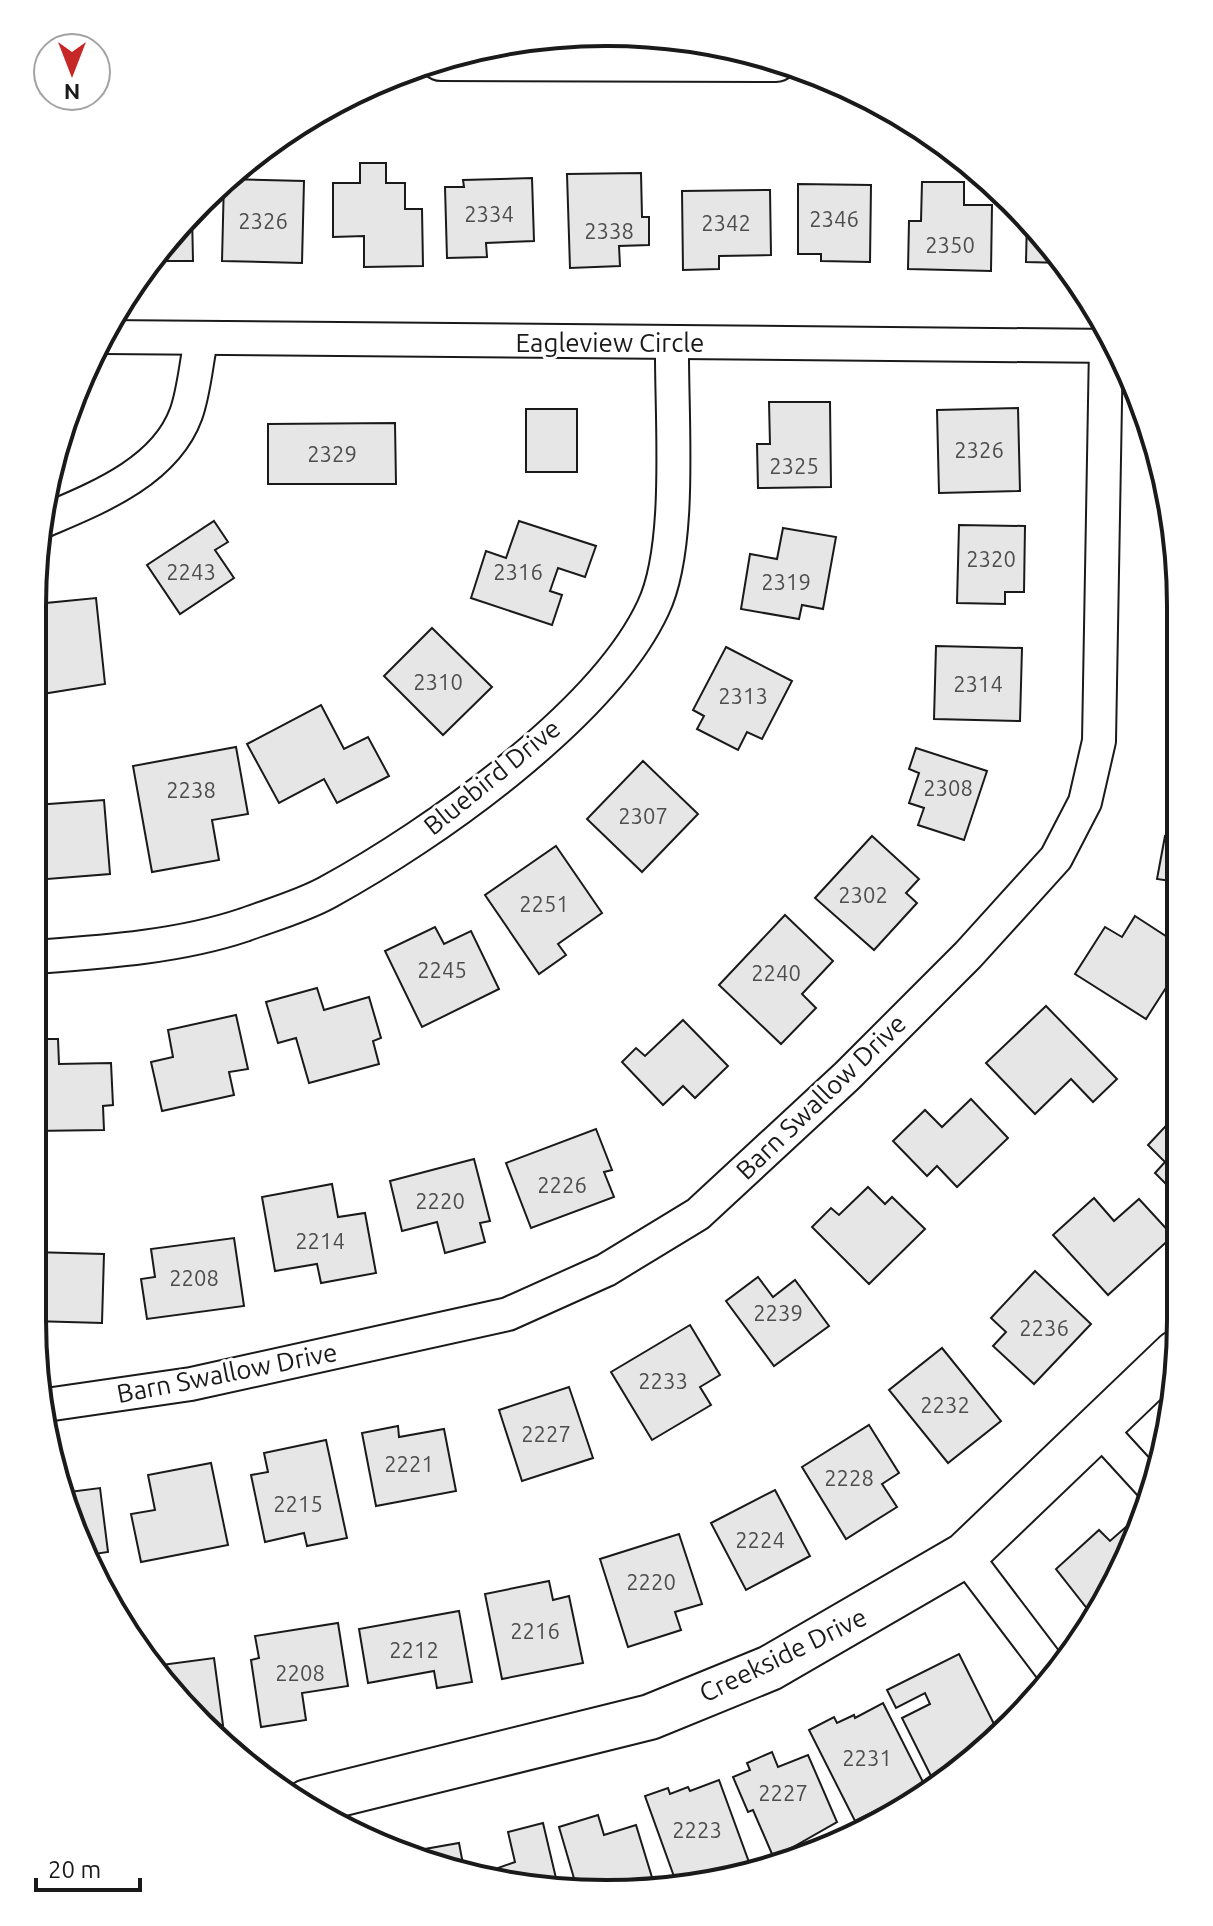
<svg xmlns="http://www.w3.org/2000/svg" width="1213" height="1926" font-family="Ubuntu,sans-serif">
	<style>
		.building { fill: #e6e6e6; stroke: #1a1a1a; stroke-width: 2 }
		.lines { fill: none; stroke-linecap: round; stroke-linejoin: round }
		.street-casing { stroke: #1a1a1a; stroke-width: 36 }
		.secondary-casing { stroke: #1a1a1a; stroke-width: 48 }
		.street { stroke: #fff; stroke-width: 32 }
		.secondary { stroke: #fff; stroke-width: 44 }
		.labels { text-anchor: middle; stroke-width: 6; stroke-linejoin: round; paint-order: stroke }
		.number-label { font-size: 22px; fill: #4d4d4d }
		.street-label { font-size: 26px; fill: #1a1a1a; stroke: #fff }
		.rim { fill: none; stroke: #1a1a1a; stroke-width: 4 }
	</style>
	<rect width="100%" height="100%" fill="#fff"/>
	<!-- building -->
	<g class="building">
		<path d="M360 163H386V183H405V209H422L423 266 364 267V236L333 237V183H360Z"/>
		<path d="M641 173 642 217H649V245L619 246 620 266 570 268 567 174Z"/>
		<path d="M532 178 534 241 486 243 487 257 447 258 445 187H464L463 180Z"/>
		<path d="M224 179 304 181 302 263 222 261Z"/>
		<path d="M922 182H964V205H992L991 271 908 269 909 221H921Z"/>
		<path d="M798 184 871 185 870 262 821 261V254H798Z"/>
		<path d="M770 190 771 255 719 256V269L683 270 682 191Z"/>
		<path d="M192 213 193 261H148L151 256Z"/>
		<path d="M1027 217 1039 228 1063 263 1026 262Z"/>
		<path d="M769 402H830L831 487 758 488 757 444H770Z"/>
		<path d="M1018 408 1020 491 939 493 937 410Z"/>
		<rect x="526" y="409" width="51" height="63"/>
		<path d="M395 423 396 484H268V424Z"/>
		<path d="M214 521 228 542 215 550 234 578 180 614 147 565Z"/>
		<path d="M519 521 596 546 585 577 558 568 550 591 562 595 552 625 471 598 486 551 506 558Z"/>
		<path d="M959 525 1025 526 1024 592H1005V604L957 603Z"/>
		<path d="M783 528 836 537 823 609 802 605 799 619 741 609 750 554 777 559Z"/>
		<path d="M96 598 105 684 36 695V604Z"/>
		<path d="M432 628 492 687 443 735 384 676Z"/>
		<path d="M936 646 1022 648 1020 721 934 719Z"/>
		<path d="M726 647 792 681 762 739 747 732 738 750 697 729 704 716 693 710Z"/>
		<path d="M321 705 344 749 368 737 389 776 337 803 324 779 279 803 247 744Z"/>
		<path d="M236 747 248 814 212 820 219 860 152 872 133 766Z"/>
		<path d="M916 748 987 771 964 840 918 825 924 808 909 803 919 773 909 769Z"/>
		<path d="M643 761 698 814 642 872 587 819Z"/>
		<path d="M104 800 110 874 35 880V805Z"/>
		<path d="M872 836 919 879 906 893 917 903 874 950 815 898Z"/>
		<path d="M1165 836 1179 838 1178 882 1157 879Z"/>
		<path d="M556 846 602 913 558 944 566 955 539 974 485 895Z"/>
		<path d="M785 915 833 961 802 994 816 1008 781 1044 719 985Z"/>
		<path d="M1135 916 1178 944V969L1146 1019 1075 974 1105 927 1122 937Z"/>
		<path d="M435 927 444 944 471 931 499 989 422 1027 385 951Z"/>
		<path d="M317 988 324 1010 369 997 381 1038 373 1041 379 1064 309 1083 296 1038 278 1043 266 1002Z"/>
		<path d="M1046 1006 1117 1079 1093 1102 1071 1079 1035 1114 986 1063Z"/>
		<path d="M236 1015 248 1069 229 1072 234 1095 162 1111 151 1062 173 1057 168 1030Z"/>
		<path d="M683 1020 728 1066 695 1098 683 1086 663 1105 622 1062 636 1048 645 1056Z"/>
		<path d="M34 1039H58L59 1064 111 1063 113 1105 103 1106 104 1130 33 1131Z"/>
		<path d="M971 1099 1008 1138 957 1187 937 1166 927 1176 893 1141 925 1110 942 1127Z"/>
		<path d="M1177 1114V1195L1155 1173 1165 1162 1148 1145Z"/>
		<path d="M596 1129 612 1170 604 1172 614 1197 531 1228 506 1163Z"/>
		<path d="M474 1159 490 1221 480 1223 485 1242 445 1253 437 1222 402 1231 390 1181Z"/>
		<path d="M332 1184 338 1217 365 1213 376 1273 321 1283 317 1264 275 1271 262 1197Z"/>
		<path d="M868 1187 885 1204 892 1197 925 1229 869 1284 812 1227 831 1208 839 1215Z"/>
		<path d="M1094 1198 1114 1221 1139 1199 1173 1236 1108 1295 1053 1235Z"/>
		<path d="M234 1238 244 1306 147 1319 141 1279 155 1277 151 1249Z"/>
		<path d="M32 1252 104 1254 102 1323 32 1321Z"/>
		<path d="M1035 1271 1091 1324 1034 1384 993 1346 1006 1332 991 1318Z"/>
		<path d="M758 1277 773 1297 795 1280 829 1326 774 1366 726 1301Z"/>
		<path d="M690 1325 720 1375 700 1387 711 1405 652 1440 611 1372Z"/>
		<path d="M942 1348 1001 1421 948 1463 889 1390Z"/>
		<path d="M569 1387 593 1458 522 1481 499 1410Z"/>
		<path d="M869 1425 899 1473 882 1484 897 1507 846 1539 802 1467Z"/>
		<path d="M398 1426 399 1437 444 1429 456 1491 376 1506 362 1433Z"/>
		<path d="M326 1440 347 1538 307 1546 304 1533 265 1542 251 1475 268 1472 264 1453Z"/>
		<path d="M211 1463 228 1545 141 1562 131 1514 155 1510 148 1475Z"/>
		<path d="M100 1488 108 1552 88 1555 61 1493Z"/>
		<path d="M775 1490 810 1556 746 1590 711 1523Z"/>
		<path d="M1143 1512 1137 1540 1098 1607 1089 1611 1056 1569 1099 1530 1110 1541Z"/>
		<path d="M679 1534 702 1604 675 1612 681 1630 628 1647 600 1559Z"/>
		<path d="M549 1581 553 1600 569 1596 583 1663 502 1679 485 1594Z"/>
		<path d="M459 1611 472 1682 437 1688 434 1671 368 1683 359 1629Z"/>
		<path d="M338 1623 348 1686 302 1693 306 1720 261 1727 251 1660 259 1658 255 1636Z"/>
		<path d="M959 1654 997 1730 955 1769 933 1780 902 1718 930 1704 925 1693 896 1708 887 1690Z"/>
		<path d="M214 1658 223 1725 211 1726 154 1666Z"/>
		<path d="M883 1703 925 1786 855 1821 809 1730 834 1717 837 1723 854 1715 855 1718Z"/>
		<path d="M772 1752 778 1767 808 1755 837 1822 779 1855 772 1854 753 1810 748 1812 733 1777 750 1770 747 1763Z"/>
		<path d="M719 1780 750 1865 711 1879 676 1882 645 1796 668 1788 670 1794 688 1787 690 1791Z"/>
		<path d="M598 1815 604 1835 636 1825 654 1884 578 1892 559 1827Z"/>
		<path d="M543 1823 559 1891 478 1875 515 1862 508 1832Z"/>
		<path d="M459 1843 463 1864 444 1868 421 1863 402 1853Z"/>
	</g>
	<g class="lines">
		<!-- street casing -->
		<g class="street-casing">
			<g id="street">
				<path d="M104 337 1116 346"/>
				<path d="M39 523C92 500 164 474 186 414 194 392 196 364 201 340"/>
				<path d="M34 957C102 952 179 947 244 925 271 915 303 906 328 892 432 835 603 715 653 608 683 546 671 415 672 343"/>
				<path d="M46 1405 191 1384 508 1314 606 1270 698 1214 847 1076 968 955 1056 858 1085 802 1099 741 1106 346"/>
				<path d="M1098 1427 1152 1486"/>
				<path d="M965 1555 1056 1675"/>
			</g>
		</g>
		<!-- secondary casing -->
		<g class="secondary-casing">
			<g id="secondary">
				<path d="M441 58 776 59"/>
				<path d="M307 1802 650 1717 770 1668 965 1555 1176 1353"/>
			</g>
		</g>
		<!-- street -->
		<use href="#street" class="street"/>
		<!-- secondary -->
		<use href="#secondary" class="secondary"/>
	</g>
	<g class="labels">
		<!-- number labels -->
		<g class="number-label">
			<text x="489" y="222">2334</text>
			<text x="834" y="227">2346</text>
			<text x="263" y="229">2326</text>
			<text x="726" y="231">2342</text>
			<text x="609" y="239">2338</text>
			<text x="950" y="253">2350</text>
			<text x="979" y="458">2326</text>
			<text x="332" y="462">2329</text>
			<text x="794" y="474">2325</text>
			<text x="991" y="567">2320</text>
			<text x="191" y="580">2243</text>
			<text x="518" y="580">2316</text>
			<text x="786" y="590">2319</text>
			<text x="438" y="690">2310</text>
			<text x="978" y="692">2314</text>
			<text x="743" y="704">2313</text>
			<text x="948" y="796">2308</text>
			<text x="191" y="798">2238</text>
			<text x="643" y="824">2307</text>
			<text x="863" y="903">2302</text>
			<text x="544" y="912">2251</text>
			<text x="442" y="978">2245</text>
			<text x="776" y="981">2240</text>
			<text x="562" y="1193">2226</text>
			<text x="440" y="1209">2220</text>
			<text x="320" y="1249">2214</text>
			<text x="194" y="1286">2208</text>
			<text x="778" y="1321">2239</text>
			<text x="1044" y="1336">2236</text>
			<text x="663" y="1389">2233</text>
			<text x="945" y="1413">2232</text>
			<text x="546" y="1442">2227</text>
			<text x="409" y="1472">2221</text>
			<text x="849" y="1486">2228</text>
			<text x="298" y="1512">2215</text>
			<text x="760" y="1548">2224</text>
			<text x="651" y="1590">2220</text>
			<text x="535" y="1639">2216</text>
			<text x="414" y="1658">2212</text>
			<text x="300" y="1681">2208</text>
			<text x="867" y="1766">2231</text>
			<text x="783" y="1801">2227</text>
			<text x="697" y="1838">2223</text>
		</g>
		<!-- street labels -->
		<g class="street-label">
			<text x="610" y="352">Eagleview Circle</text>
			<text transform="translate(492 777) rotate(-39)" y="9">Bluebird Drive</text>
			<text transform="translate(821 1097) rotate(-44)" y="9">Barn Swallow Drive</text>
			<text transform="translate(227 1373) rotate(-11)" y="9">Barn Swallow Drive</text>
			<text transform="translate(783 1655) rotate(-26)" y="9">Creekside Drive</text>
		</g>
	</g>
	<!-- crop -->
	<path d="M0 0H1213V1926H0ZM606 46H607A560 560 0 0 1 1167 606V1320A560 560 0 0 1 607 1880H606A560 560 0 0 1 46 1320V606A560 560 0 0 1 606 46Z" fill="#fff" fill-rule="evenodd"/>
	<path class="rim" d="M606 46H607A560 560 0 0 1 1167 606V1320A560 560 0 0 1 607 1880H606A560 560 0 0 1 46 1320V606A560 560 0 0 1 606 46Z"/>
	<!-- north arrow -->
	<g transform="translate(72 72) rotate(180)"><circle r="38" fill="#ffffff" stroke="#a3a3a3" stroke-width="2"/>
	<path d="M0-6L14 30L0 20L-14 30Z" fill="#c62828"/>
	<text y="-12" font-size="22" font-weight="bold" text-anchor="middle" fill="#1a1a1a">N</text>
	</g>
	<!-- scale -->
	<path d="M36 1878v12h104v-12" fill="none" stroke="#1a1a1a" stroke-width="4"/>
	<text x="48" y="1878" font-size="24" fill="#1a1a1a" stroke="#ffffff" stroke-width="6" paint-order="stroke">20 m</text>
</svg>
